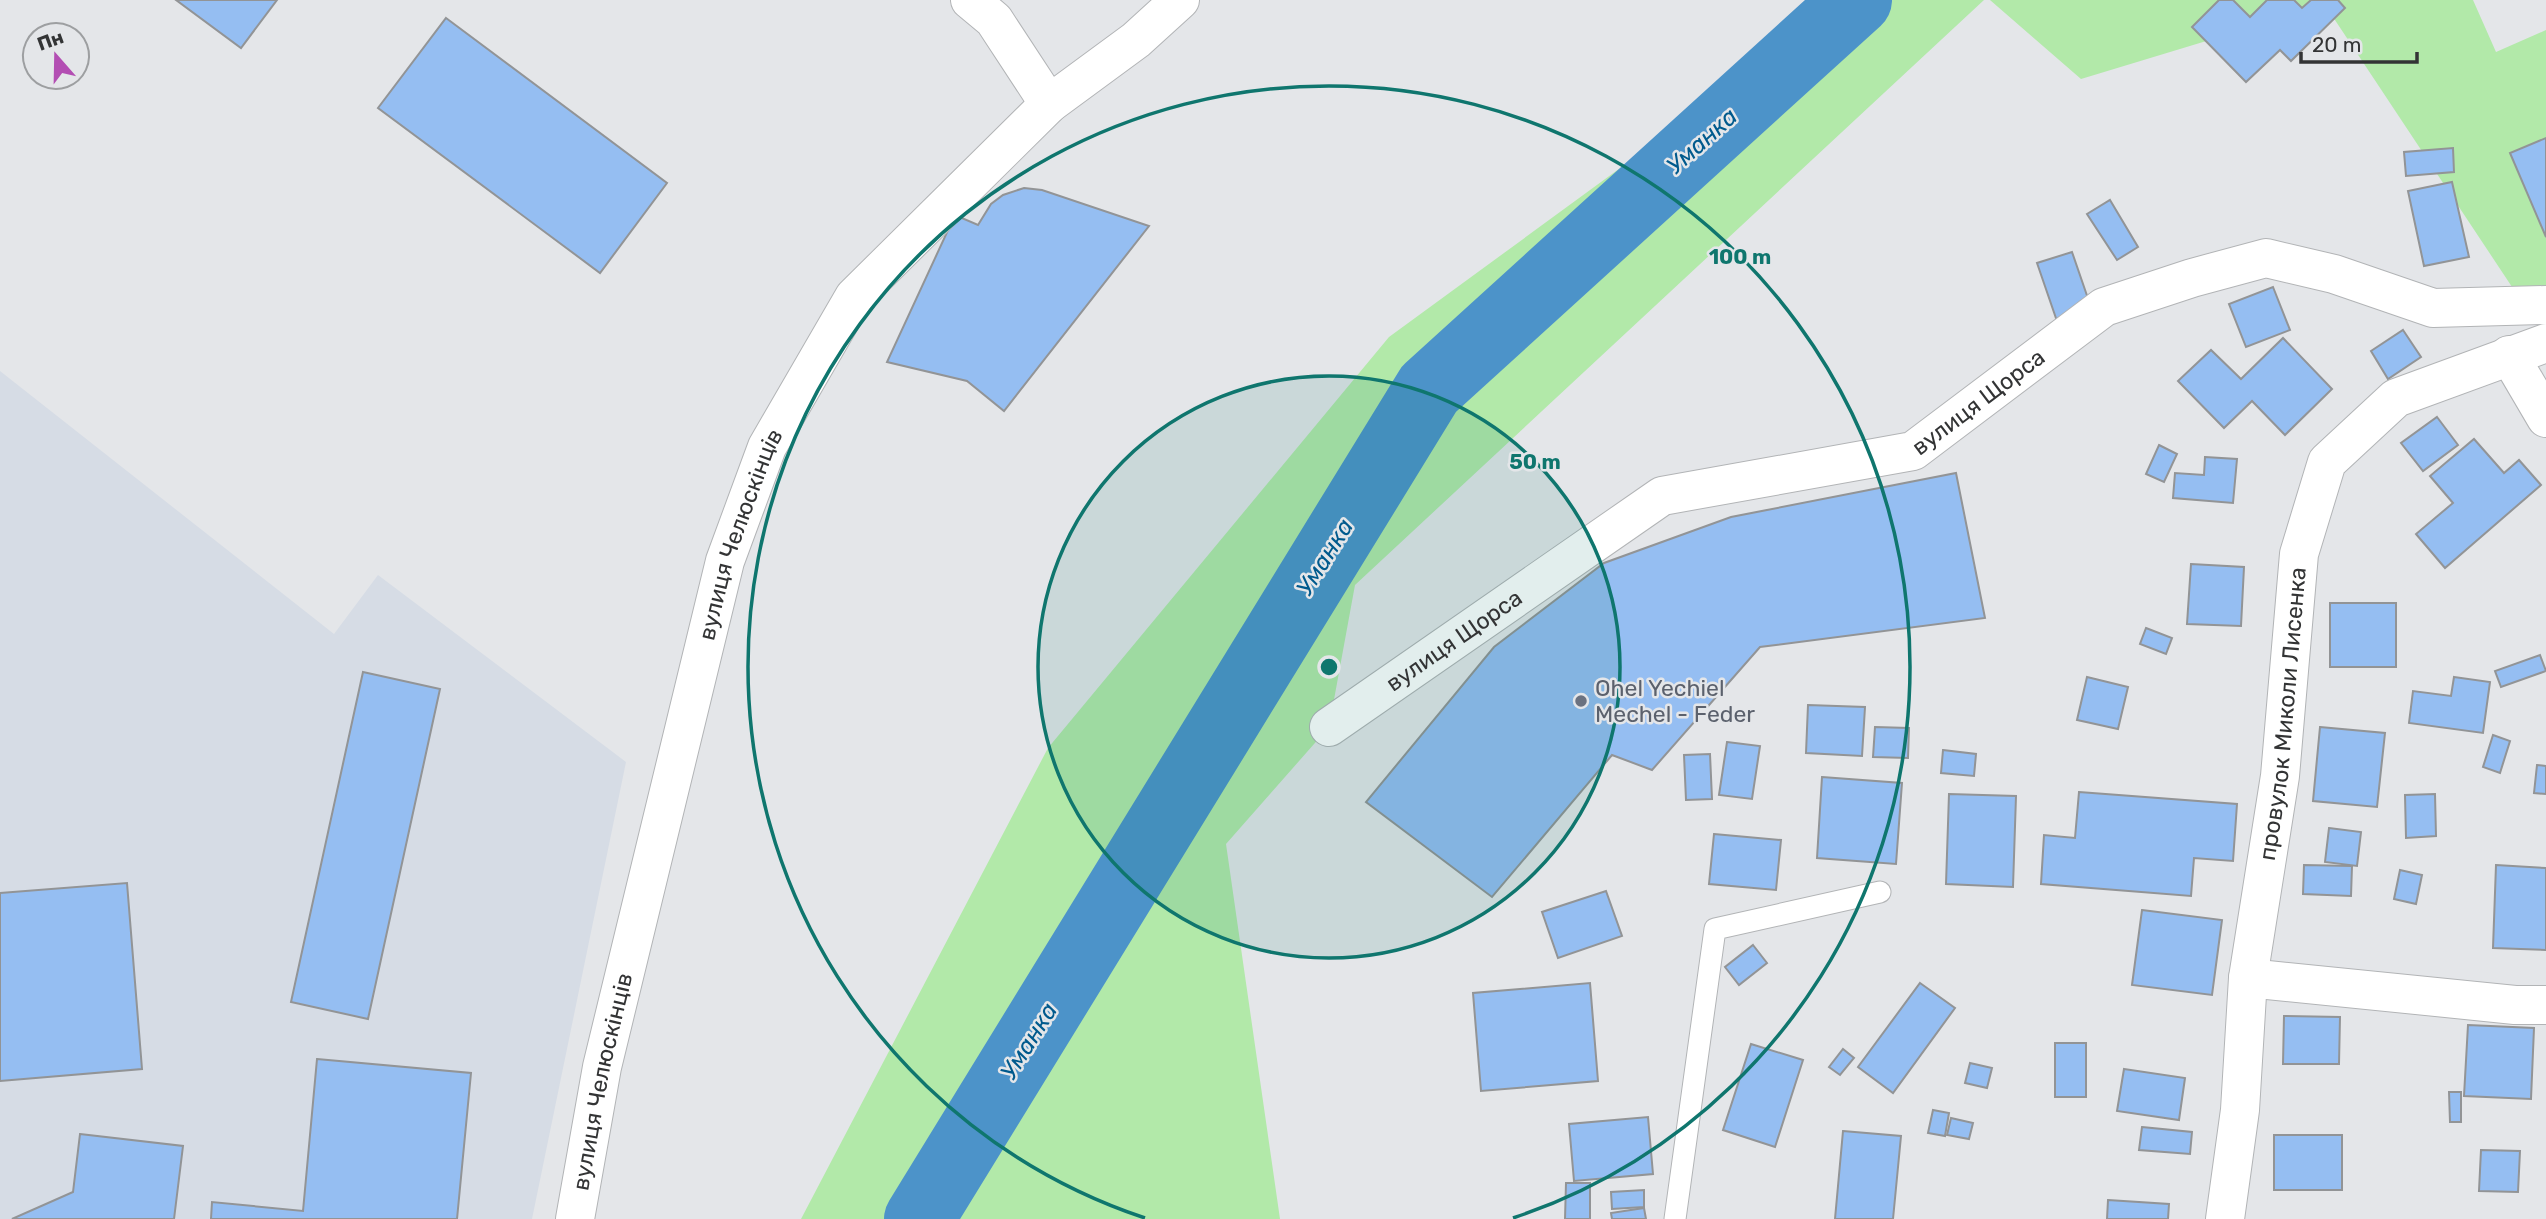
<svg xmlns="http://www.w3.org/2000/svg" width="2546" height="1219" font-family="Rubik,sans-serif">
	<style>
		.built { fill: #d6dce5 }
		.green { fill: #b2e9a9 }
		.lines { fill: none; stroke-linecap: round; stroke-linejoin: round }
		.river { stroke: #4c93c9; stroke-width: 70 }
		.building { fill: #95bef2; stroke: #929496; stroke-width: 2 }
		.service-casing { stroke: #b2b4b6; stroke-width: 23 }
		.minor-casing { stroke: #b2b4b6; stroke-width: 40 }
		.secondary-casing { stroke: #b2b4b6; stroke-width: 40 }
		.service { stroke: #fff; stroke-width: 21 }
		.minor { stroke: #fff; stroke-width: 38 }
		.secondary { stroke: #fff; stroke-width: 38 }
		.ring { fill: none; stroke: #0f766e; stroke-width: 3.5 }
		.worship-dot { fill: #6b7280; stroke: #e4e6e9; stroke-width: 2.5 }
		.labels { text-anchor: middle; stroke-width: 5; stroke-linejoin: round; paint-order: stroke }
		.street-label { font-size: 23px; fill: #333435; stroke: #e4e6e9 }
		.worship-label { font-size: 23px; fill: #5b616d; stroke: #e4e6e9; text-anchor: start }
		.water-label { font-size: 24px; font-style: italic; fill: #005a8d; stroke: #e4e6e9 }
		.centre { fill: #0f766e; stroke: #e4e6e9; stroke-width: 3.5 }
		.ring-label { font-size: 21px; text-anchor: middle; font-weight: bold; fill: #0f766e; stroke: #e4e6e9; stroke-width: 5; stroke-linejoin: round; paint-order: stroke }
	</style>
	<rect width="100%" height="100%" fill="#e4e6e9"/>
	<!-- built -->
	<path class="built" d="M0 371 334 634 378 575 626 762 532 1219H0Z"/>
	<!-- green -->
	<g class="green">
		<path d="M1819 0H1984L1355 585 1329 727 1226 844 1280 1219H801L1048 748 1389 337 1790 44Z"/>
		<path d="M1990 0H2473L2496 52 2546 30V298L2522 302 2325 5 2081 79Z"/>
	</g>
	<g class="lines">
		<!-- river -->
		<path class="river" d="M919 1219 1429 389 1857 0"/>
	</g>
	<!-- building -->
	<g class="building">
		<path d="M176 0H277L241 48Z"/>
		<path d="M2219 0H2233L2250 17 2267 0H2294L2302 8 2311 0H2338L2345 8 2291 61 2280 50 2246 82 2192 27Z"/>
		<path d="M446 18 667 183 600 273 378 108Z"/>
		<path d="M2546 138V237L2510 153Z"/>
		<path d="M2453 148 2454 172 2406 176 2404 152Z"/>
		<path d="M2452 182 2469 257 2424 266 2408 191Z"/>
		<path d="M1024 188 1042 190 1149 226 1004 411 967 381 887 362 955 215 978 225 991 204 1003 195Z"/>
		<path d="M2110 200 2138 247 2117 260 2087 214Z"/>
		<path d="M2072 252 2093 313 2058 324 2037 263Z"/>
		<path d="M2273 287 2290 330 2246 347 2229 304Z"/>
		<path d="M2403 330 2421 357 2388 379 2371 351Z"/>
		<path d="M2283 338 2332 389 2285 435 2252 401 2224 428 2178 381 2211 350 2241 379Z"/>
		<path d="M2437 417 2458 445 2423 471 2401 443Z"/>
		<path d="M2474 439 2504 473 2519 460 2541 485 2445 568 2416 534 2453 503 2430 476Z"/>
		<path d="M2159 445 2177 454 2164 482 2146 474Z"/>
		<path d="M2205 457 2237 459 2233 503 2173 498 2175 473 2204 475Z"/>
		<path d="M1956 473 1985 618 1760 647 1652 770 1612 755 1492 897 1366 802 1494 647 1604 563 1731 517Z"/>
		<path d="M2191 564 2244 567 2241 626 2187 624Z"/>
		<rect x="2330" y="603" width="66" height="64"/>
		<path d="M2146 628 2172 638 2166 654 2140 644Z"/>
		<path d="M2540 655 2546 671 2501 687 2495 671Z"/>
		<path d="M363 672 440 689 368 1019 291 1002Z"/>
		<path d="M2087 677 2128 687 2118 729 2077 720Z"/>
		<path d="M2454 677 2490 682 2483 733 2409 723 2413 691 2451 696Z"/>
		<path d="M1808 705 1865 707 1862 756 1806 753Z"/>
		<path d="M1875 727 1909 728 1908 758 1873 757Z"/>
		<path d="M2320 727 2385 733 2377 807 2313 801Z"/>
		<path d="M2493 735 2510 741 2500 773 2483 767Z"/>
		<path d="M1727 742 1760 746 1752 799 1719 795Z"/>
		<path d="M1943 750 1976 754 1974 776 1941 773Z"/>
		<path d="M1710 754 1712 799 1686 800 1684 755Z"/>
		<path d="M2537 765 2546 766V794L2534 793Z"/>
		<path d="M1822 777 1902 783 1896 864 1817 858Z"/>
		<path d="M2079 792 2237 804 2233 861 2194 858 2191 896 2041 884 2044 835 2075 838Z"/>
		<path d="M1949 794 2016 796 2013 887 1946 884Z"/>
		<path d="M2435 794 2436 836 2406 838 2405 795Z"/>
		<path d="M2329 828 2361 832 2357 866 2325 862Z"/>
		<path d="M1714 834 1781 840 1776 890 1709 884Z"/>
		<path d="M2304 865 2352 866 2351 896 2303 894Z"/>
		<path d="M2496 865 2546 868V950L2493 948Z"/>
		<path d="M2400 870 2422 875 2416 904 2394 899Z"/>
		<path d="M127 883 142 1069 0 1081V893Z"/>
		<path d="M1606 891 1622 936 1558 958 1542 912Z"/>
		<path d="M2142 910 2222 920 2212 995 2132 985Z"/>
		<path d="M1753 945 1767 963 1739 985 1725 967Z"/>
		<path d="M1590 983 1598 1081 1481 1091 1473 993Z"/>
		<path d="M1920 983 1955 1008 1893 1093 1858 1067Z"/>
		<path d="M2284 1016 2340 1017 2339 1064H2283Z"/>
		<path d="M2468 1025 2534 1028 2531 1099 2464 1096Z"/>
		<rect x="2055" y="1043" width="31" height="54"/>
		<path d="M1751 1044 1803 1060 1775 1147 1723 1130Z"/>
		<path d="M1843 1049 1854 1058 1840 1075 1829 1067Z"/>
		<path d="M317 1059 471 1073 457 1219H211L212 1202 303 1211Z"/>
		<path d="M1970 1063 1992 1068 1987 1088 1965 1083Z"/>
		<path d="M2124 1069 2185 1078 2179 1120 2117 1111Z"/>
		<path d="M2449 1092H2461V1122H2450Z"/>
		<path d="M1933 1110 1949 1113 1945 1136 1928 1133Z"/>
		<path d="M1648 1117 1653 1174 1574 1181 1569 1124Z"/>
		<path d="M1951 1118 1973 1123 1969 1139 1947 1135Z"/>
		<path d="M2142 1127 2192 1132 2190 1154 2139 1150Z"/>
		<path d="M1843 1131 1901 1136 1893 1219H1835Z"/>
		<path d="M80 1134 183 1146 174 1219H12L73 1192Z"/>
		<rect x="2274" y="1135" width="68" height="55"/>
		<path d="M2481 1150 2520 1151 2518 1192 2479 1191Z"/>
		<path d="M1566 1183H1590V1219H1565Z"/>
		<path d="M1644 1190V1207L1612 1209 1611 1192Z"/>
		<path d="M2108 1200 2169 1204 2168 1219H2107Z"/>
		<path d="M1644 1208 1646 1219H1612L1611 1213Z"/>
	</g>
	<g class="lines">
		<!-- service casing -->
		<g class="service-casing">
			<path id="service" d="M1675 1219 1715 929 1880 892"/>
		</g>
		<!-- minor casing -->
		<g class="minor-casing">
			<g id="minor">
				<path d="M970 0 994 20 1049 104"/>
				<path d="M2509 355 2546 418"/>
				<path id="s1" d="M1329 727 1662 496 1913 451 2104 307 2192 278 2266 258 2334 274 2433 308 2546 305"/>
				<path d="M2248 978 2515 1005H2546"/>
				<path id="s2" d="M2225 1219 2240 1110 2248 978 2280 776 2299 554 2327 462 2396 398 2546 343"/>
			</g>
		</g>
		<!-- secondary casing -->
		<g class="secondary-casing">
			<g id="secondary">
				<path id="s3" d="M575 1219 602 1067 725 561 767 447 854 297 1049 104 1136 40 1180 0"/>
			</g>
		</g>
		<!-- service -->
		<use href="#service" class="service"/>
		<!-- minor -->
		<use href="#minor" class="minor"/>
		<!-- secondary -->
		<use href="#secondary" class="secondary"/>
	</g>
	<!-- distance rings -->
	<circle cx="1329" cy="667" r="291" fill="#0f766e" fill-opacity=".12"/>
	<g class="ring">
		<circle cx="1329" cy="667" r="291"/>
		<path d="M1145 1218A581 581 0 1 1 1513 1218"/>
	</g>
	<!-- markers -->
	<circle class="worship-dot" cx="1581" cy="701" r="7"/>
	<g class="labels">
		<!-- street labels -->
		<g class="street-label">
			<text dy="8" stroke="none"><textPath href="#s1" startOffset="742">вулиця Щорса</textPath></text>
			<text dy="8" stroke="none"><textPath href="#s3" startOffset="705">вулиця Челюскінців</textPath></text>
			<text dy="8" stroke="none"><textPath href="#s1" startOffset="152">вулиця Щорса</textPath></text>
			<text dy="8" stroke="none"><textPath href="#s2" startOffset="509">провулок Миколи Лисенка</textPath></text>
			<text dy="8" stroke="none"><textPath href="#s3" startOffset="140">вулиця Челюскінців</textPath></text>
		</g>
		<!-- worship labels -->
		<g class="worship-label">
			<text x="1595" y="696">Ohel Yechiel<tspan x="1595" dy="26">Mechel - Feder</tspan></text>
		</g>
		<!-- water labels -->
		<g class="water-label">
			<text transform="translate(1702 141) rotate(-42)" y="8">Уманка</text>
			<text transform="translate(1325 557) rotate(-58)" y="8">Уманка</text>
			<text transform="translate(1029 1041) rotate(-58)" y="8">Уманка</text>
		</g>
	</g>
	<circle cx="1329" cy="667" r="10" class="centre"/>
	<g class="ring-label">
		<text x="1740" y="264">100 m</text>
		<text x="1535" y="469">50 m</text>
	</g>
	<!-- north arrow -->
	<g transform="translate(56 56) rotate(340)"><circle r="33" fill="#e4e6e9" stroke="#9d9fa1" stroke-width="2"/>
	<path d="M0-5L12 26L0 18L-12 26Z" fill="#b34eb3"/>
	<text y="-10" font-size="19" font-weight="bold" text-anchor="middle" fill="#333435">Пн</text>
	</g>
	<!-- scale -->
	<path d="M2301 52v10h116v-10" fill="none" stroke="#333435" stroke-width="3.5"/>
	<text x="2312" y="52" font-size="21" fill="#333435" stroke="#e4e6e9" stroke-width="5" paint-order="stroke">20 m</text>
</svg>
